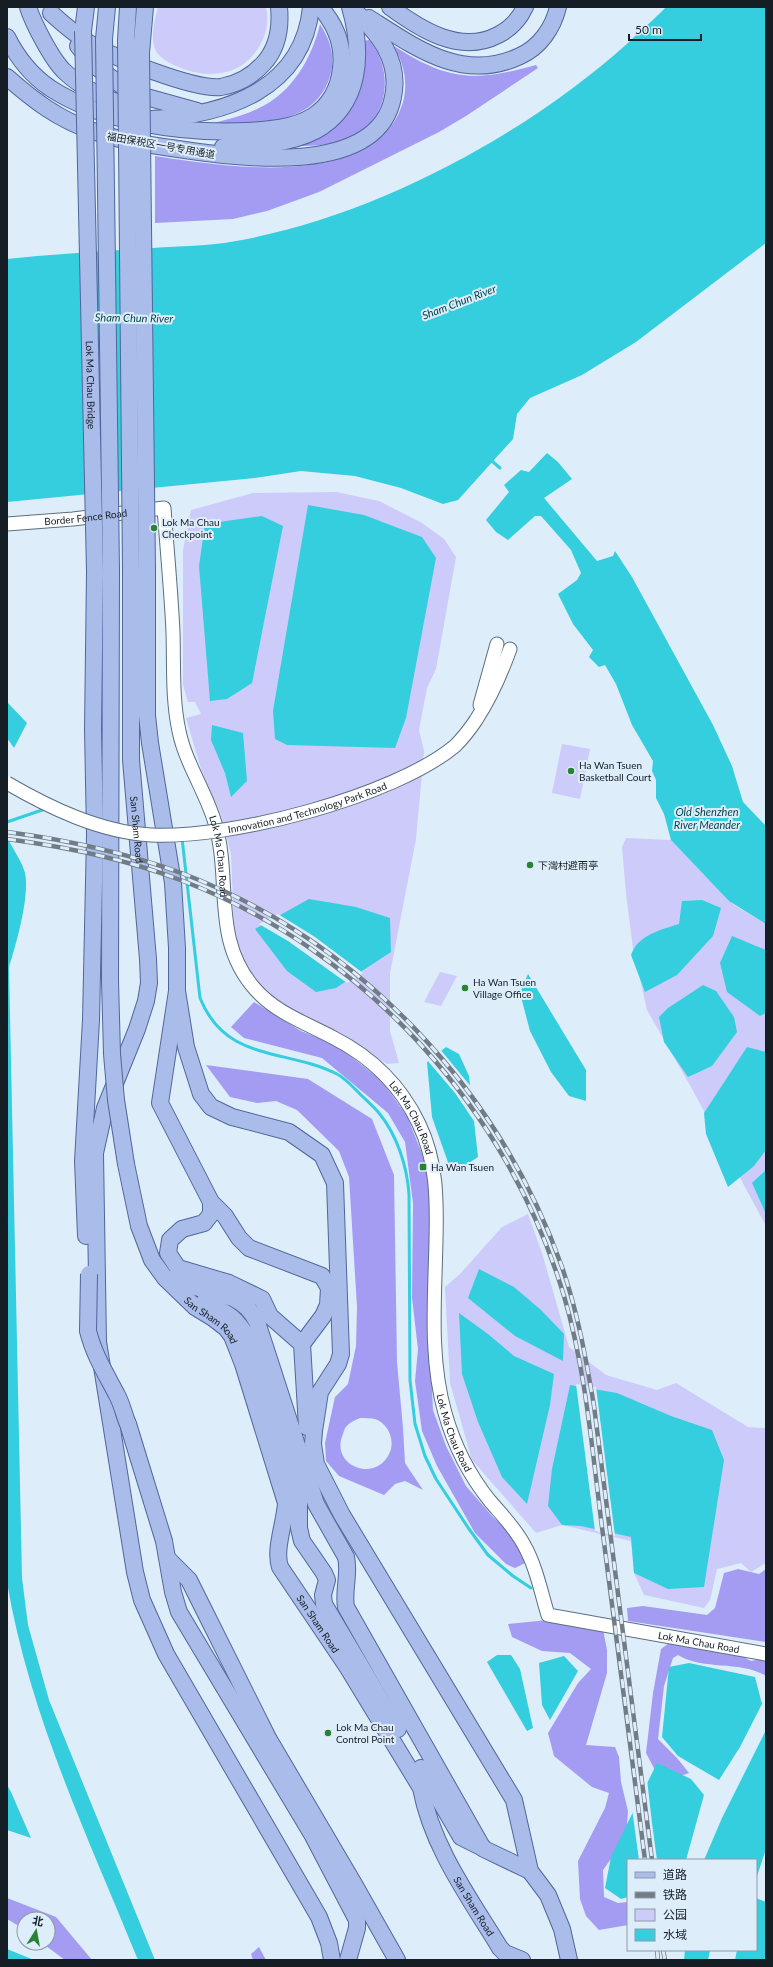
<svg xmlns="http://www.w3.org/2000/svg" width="773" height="1967" font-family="Lato,'Noto Sans SC',sans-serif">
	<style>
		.green { fill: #cdcbfa }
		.forest { fill: #a39cf2; fill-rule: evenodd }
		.water { fill: #34cede }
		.pier { fill: #deedfa }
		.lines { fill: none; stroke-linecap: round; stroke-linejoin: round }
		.stream { stroke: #34cede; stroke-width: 3 }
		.minor-casing { stroke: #5a6f82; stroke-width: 15 }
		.major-casing { stroke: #50679c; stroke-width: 18 }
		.minor { stroke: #fff; stroke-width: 13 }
		.major { stroke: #a9bcea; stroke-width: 16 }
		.rail-casing { stroke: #717c86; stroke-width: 4.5 }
		.rail { stroke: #deedfa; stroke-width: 3; stroke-dasharray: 9; stroke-linecap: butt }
		.minor-bridge-casing { stroke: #5a6f82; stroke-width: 15; stroke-linecap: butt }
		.major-bridge-casing { stroke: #50679c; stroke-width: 18; stroke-linecap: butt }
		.minor-bridge { stroke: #fff; stroke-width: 13 }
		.major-bridge { stroke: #a9bcea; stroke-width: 16 }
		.poi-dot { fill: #288333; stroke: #deedfa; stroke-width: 1.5 }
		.labels { text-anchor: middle; stroke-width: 4; stroke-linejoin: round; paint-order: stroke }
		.street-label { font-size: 10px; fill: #151d25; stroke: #deedfa }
		.poi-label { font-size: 10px; fill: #151d25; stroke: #deedfa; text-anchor: start }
		.water-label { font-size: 11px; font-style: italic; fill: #01464d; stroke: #deedfa }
	</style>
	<rect width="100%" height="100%" fill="#deedfa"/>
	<!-- green -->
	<g class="green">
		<path d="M158 7H266C269 20 267 33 260 45 243 77 207 80 176 66 168 62 159 58 155 49 150 36 155 20 158 7Z"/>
		<path d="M336 492 379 501 422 523 444 539 456 557 436 669 427 688 419 730 424 751 416 839 390 973V1031L399 1063 387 1064 341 1035 276 1003 245 970 234 929 231 854 221 815 201 769 186 718 201 714 195 702H188L183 685V550L191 510 253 493Z"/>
		<path d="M562 744 590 749 580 799 552 793Z"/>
		<path d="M626 838 671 840 734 905 766 924V1226L691 1087 647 1010 633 948 626 894 622 847Z"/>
		<path d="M440 972 457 976 441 1006 424 1002Z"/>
		<path d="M528 1214 542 1253 569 1347 606 1375 657 1390 676 1383 748 1427 766 1428V1563L751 1572 741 1563 717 1569 710 1600 704 1608 644 1595 634 1573 631 1541 562 1525 536 1533 472 1460 450 1383 445 1287 460 1274 502 1227Z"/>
	</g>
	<!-- forest -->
	<g class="forest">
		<path d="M320 24C330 40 336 56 330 76 316 126 254 125 213 123 229 119 245 115 259 108 292 93 312 58 320 24Z"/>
		<path d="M369 40C395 71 389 120 351 137 334 145 316 146 297 146 314 140 327 134 340 121L363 41Z"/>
		<path d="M394 46C448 81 475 82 536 65L538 68 466 116 439 132 319 192 267 211 233 219 155 223V156C221 166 359 189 398 115 410 91 406 68 394 46Z"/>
		<path d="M254 1002 301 1031 336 1045 381 1080 407 1116 425 1161 431 1199 429 1325 433 1410 446 1446 466 1486 493 1517 517 1539 527 1562 515 1568 506 1564 475 1533 437 1466 422 1431 415 1381 418 1349 412 1298 413 1203 405 1142 388 1113 322 1058 244 1038 231 1027Z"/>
		<path d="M206 1065 308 1079 372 1119 394 1175 397 1362 403 1428 405 1463 423 1490 405 1481 395 1484 384 1495 339 1476 326 1461 325 1443 335 1397 348 1384 356 1346 357 1307 349 1177 339 1151 297 1110 276 1101 257 1103 230 1097ZM360 1418C365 1418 371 1418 375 1419 388 1423 395 1440 390 1452 376 1485 329 1465 343 1434 344 1431 345 1427 347 1426 350 1422 356 1420 360 1418Z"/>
		<path d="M738 1569 759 1574 766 1569V1642L628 1621 627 1608 643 1606 707 1615 715 1608 724 1573Z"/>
		<path d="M578 1617 602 1624 607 1650V1673L586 1745 615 1747 619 1757 621 1782 628 1811 626 1838 603 1870 604 1897 618 1903 628 1902V1925L599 1930 586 1916 580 1899 578 1861 605 1808 609 1793 592 1787 554 1756 548 1733 578 1683 591 1669 570 1653 542 1651 512 1637 508 1624Z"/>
		<path d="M669 1643 736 1653 751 1661 766 1658V1676C740 1660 705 1671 678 1655L673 1658 664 1686 658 1739 677 1758 689 1773 672 1779 657 1774 646 1753 653 1693 661 1649Z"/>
		<path d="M7 1898 56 1917 92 1960H65L42 1943H48V1919H24V1929L7 1919Z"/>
		<path d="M259 1947 266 1960H253L251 1954Z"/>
	</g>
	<!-- water -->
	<g class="water">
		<path d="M666 7H766V243L636 342 582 375 530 398 517 414 513 439 458 500 443 504 401 488 355 476 301 471 255 478 7 502V259C55 254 104 251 153 248 180 246 209 246 236 241 374 217 526 135 629 42 641 30 655 19 666 7Z"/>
		<path d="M547 453 558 462 572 479 544 498 597 561 613 556 615 551 632 577 713 725 732 766 743 802 766 826V924L729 901 671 840 664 814 656 798V780L652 771 653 761 632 725 616 684 605 665 599 667 589 657 593 650 573 624 558 594 577 580 581 573 571 550 541 516H535L508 540 496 532 486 520 509 492 504 485 521 470 529 472Z"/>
		<path d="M308 505 364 515 422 537 436 558 406 718 395 748 287 745 275 739 273 711Z"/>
		<path d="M262 516 283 526 252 683 227 699 210 701 199 566 205 524Z"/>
		<path d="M7 702 27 723 14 748 7 738Z"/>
		<path d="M212 725 243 733 247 781 231 797 225 773 211 740Z"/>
		<path d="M7 837C12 848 22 861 25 873 30 896 16 945 9 967L22 1578 28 1625 49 1700 155 1960H138C88 1837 29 1714 7 1582Z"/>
		<path d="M309 899 356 907 390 918 391 952 336 988 316 992 287 971 255 929Z"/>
		<path d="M702 900 721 908 713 936 677 975 645 992 631 955C638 935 660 930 679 924L682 901Z"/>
		<path d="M732 936 766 950V1013L760 1016 727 992 720 963Z"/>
		<path d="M528 974 586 1070V1101L569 1096 551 1072 530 1031 520 993Z"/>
		<path d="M703 985 716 991 734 1017 737 1032 712 1066 688 1077 664 1042 659 1017 668 1008Z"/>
		<path d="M446 1047 459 1054 469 1076 478 1157 463 1167 450 1168 432 1117 427 1062Z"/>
		<path d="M747 1047 766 1052V1150L754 1166 728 1187 706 1134 704 1113Z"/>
		<path d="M766 1170V1214L752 1183Z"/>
		<path d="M479 1269 514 1287 541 1310 564 1334 563 1361 515 1336 468 1298Z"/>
		<path d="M459 1313 488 1334 514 1356 554 1374 550 1405 527 1504 502 1477 478 1422 462 1374Z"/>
		<path d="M570 1385 617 1393 671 1416 712 1430 724 1460 704 1587 668 1589 634 1573 631 1537 581 1526 562 1525 548 1506 552 1469Z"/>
		<path d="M497 1655H511L520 1669 533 1728 527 1731 487 1662Z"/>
		<path d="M564 1656 578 1671 550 1720 542 1705 539 1663Z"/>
		<path d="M689 1663 755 1677 762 1704 740 1747 719 1780 678 1756 662 1737 669 1667Z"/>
		<path d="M766 1730V1849L756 1879V1860H704L722 1818Z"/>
		<path d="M657 1763 691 1779 704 1795 686 1860H628V1897L621 1899 605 1888 611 1857Z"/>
		<path d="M7 1785 11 1792 31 1838 7 1830Z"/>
		<path d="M756 1898 766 1902V1960H735L737 1950H756Z"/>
		<path d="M7 1949 34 1960H7Z"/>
		<path d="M685 1950H710L708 1960H684Z"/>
	</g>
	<!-- pier -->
	<g class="pier">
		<path d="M278 914 315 937 363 973 347 983 288 941 259 924Z"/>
		<path d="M440 1049 472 1088 476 1124 455 1093 427 1060Z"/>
		<path d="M576 1384 596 1387 615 1536 595 1531Z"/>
		<path d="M647 1779 652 1823 657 1860H639L632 1809Z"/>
	</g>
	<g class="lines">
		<!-- stream -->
		<g class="stream">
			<path d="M492 461 500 468"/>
			<path d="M7 822 45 809"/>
			<path d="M182 838 200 998C226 1063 286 1048 337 1074 345 1078 353 1087 360 1094 366 1100 373 1106 379 1113 397 1135 407 1166 409 1194L410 1380 415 1424 425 1456 436 1479 469 1529 488 1555 513 1576 531 1588"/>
		</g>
		<!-- minor casing -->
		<g class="minor-casing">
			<g id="minor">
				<path id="s1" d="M7 524 73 519 164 508C167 549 171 590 173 632 174 665 172 699 179 731 185 762 206 792 215 823 232 881 211 939 255 989 276 1013 306 1023 334 1038 371 1057 401 1086 419 1124 437 1161 437 1200 436 1240 435 1297 429 1357 445 1413 454 1445 469 1475 490 1501 502 1515 515 1528 524 1545 536 1566 541 1592 548 1615L766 1654"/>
				<path d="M480 705 497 644"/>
				<path d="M476 720C491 697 501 674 510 649"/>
			</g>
		</g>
		<!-- major casing -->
		<g class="major-casing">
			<g id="major">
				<path d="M28 7C33 23 52 60 65 72 84 90 113 103 139 108"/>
				<path d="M390 7C420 29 460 55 498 35 510 29 519 20 525 7"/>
				<path d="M51 13C63 24 75 34 89 43 115 58 194 90 221 87 238 84 252 76 263 64 278 48 281 28 279 7"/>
				<path d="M369 18C416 48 463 83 520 56 540 47 553 28 558 7"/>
				<path d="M83 31 86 7"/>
				<path d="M7 37C17 57 31 75 50 88 104 123 182 134 246 131 268 130 294 128 313 116 330 105 339 87 341 68 344 44 335 24 320 7"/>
				<path d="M78 46 95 66 132 93 197 111"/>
				<path d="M7 77C33 100 59 120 93 131 120 141 150 145 178 149 236 158 378 178 393 97 401 59 377 32 351 7"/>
				<path d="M152 119C225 115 303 90 311 7"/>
				<path d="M223 147C252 146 288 145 315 131 362 105 363 52 350 7"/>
				<path id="s2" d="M131 570V760L148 959 149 983 146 1001 137 1029 105 1108 95 1153 98 1342 135 1572 142 1600 166 1654 319 1917 329 1943 332 1960"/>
				<path d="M147 570V715L150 743 173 883 177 948V991L160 1103 211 1202 225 1216 239 1238 249 1248 322 1276 329 1288 328 1305 323 1316 302 1344"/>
				<path d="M110 981 111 571"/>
				<path d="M177 991 186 1047 201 1094 211 1107 232 1117 289 1132 322 1155 335 1183 341 1354 338 1364 320 1392 314 1431 313 1444 316 1464 342 1515 514 1800 530 1871 548 1895 562 1929 569 1960"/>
				<path id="s3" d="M126 1164 139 1226 152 1260 165 1278 195 1307 213 1318 226 1328 232 1336 243 1364 286 1503C285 1522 274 1550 280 1567L348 1668 421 1788C432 1847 469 1897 500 1948L505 1953 522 1960"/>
				<path d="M211 1202V1214L204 1223 182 1229 170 1240 168 1253 178 1268 229 1283 262 1299 270 1316 302 1344 307 1427"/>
				<path d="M86 1236 83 1161 91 1020 95 835 93 729 95 572"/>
				<path d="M169 1279 233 1298C245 1304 251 1310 257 1322L316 1504 346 1557C350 1574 343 1590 346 1607L481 1845 484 1849 530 1871"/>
				<path d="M204 1302C229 1314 236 1316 250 1342L299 1500V1528L302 1541 324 1573 327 1580 323 1595 324 1604 398 1729"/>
				<path d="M128 1424 164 1541 173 1592 179 1612 313 1836 357 1920V1928L348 1960"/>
				<path d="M168 1559 189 1580 268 1738 354 1884 397 1960"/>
				<path d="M421 1768 461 1837 483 1848"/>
			</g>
		</g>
		<!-- minor -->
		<use href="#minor" class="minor"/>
		<!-- major -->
		<use href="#major" class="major"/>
		<!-- rail casing -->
		<g class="rail-casing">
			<g id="rail">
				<path d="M7 832C68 840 127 853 184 874 361 942 499 1090 562 1267 578 1313 586 1359 594 1406L652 1860"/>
				<path d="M7 839C67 847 126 859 183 881 365 951 508 1109 564 1296 586 1371 592 1450 602 1527 617 1638 631 1749 645 1860"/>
				<path d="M657 1950 658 1960"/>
				<path d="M663 1950 665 1960"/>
			</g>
		</g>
		<!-- rail -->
		<use href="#rail" class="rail"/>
		<!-- minor-bridge casing -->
		<g class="minor-bridge-casing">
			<g id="minor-bridge">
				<path id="s4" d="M7 783C50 808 100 832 151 835 231 839 393 797 455 746 463 738 470 729 476 720"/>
			</g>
		</g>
		<!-- major-bridge casing -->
		<g class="major-bridge-casing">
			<g id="major-bridge">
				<path d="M107 7 104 39 111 571"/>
				<path d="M128 7 126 40 131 570"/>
				<path d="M145 7 141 53 147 570"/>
				<path id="s5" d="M83 31 95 572"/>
				<path d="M110 981 112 1054 116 1100 126 1164"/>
				<path d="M89 1274 88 1331C94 1355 106 1374 117 1395 122 1404 124 1415 128 1424"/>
			</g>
		</g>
		<!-- minor-bridge -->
		<use href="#minor-bridge" class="minor-bridge"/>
		<!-- major-bridge -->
		<use href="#major-bridge" class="major-bridge"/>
	</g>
	<!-- markers -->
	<g class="poi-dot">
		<circle cx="154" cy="528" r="4"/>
		<circle cx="571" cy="771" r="4"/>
		<circle cx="530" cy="865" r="4"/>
		<circle cx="465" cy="988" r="4"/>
		<rect x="419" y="1163" width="8" height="8" rx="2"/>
		<circle cx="328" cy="1733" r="4"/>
	</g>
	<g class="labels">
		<!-- street labels -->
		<g class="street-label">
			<text transform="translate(161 145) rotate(10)" y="4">福田保税区一号专用通道</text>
			<text dy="4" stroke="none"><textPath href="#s5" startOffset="354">Lok Ma Chau Bridge</textPath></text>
			<text dy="4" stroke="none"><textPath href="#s1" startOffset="79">Border Fence Road</textPath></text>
			<text dy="4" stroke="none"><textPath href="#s4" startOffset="314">Innovation and Technology Park Road</textPath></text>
			<text dy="4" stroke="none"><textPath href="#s2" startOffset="260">San Sham Road</textPath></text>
			<text dy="4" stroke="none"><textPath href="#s1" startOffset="514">Lok Ma Chau Road</textPath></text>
			<text dy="4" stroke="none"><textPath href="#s1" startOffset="862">Lok Ma Chau Road</textPath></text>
			<text dy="4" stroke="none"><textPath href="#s3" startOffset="185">San Sham Road</textPath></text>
			<text dy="4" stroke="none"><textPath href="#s1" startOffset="1185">Lok Ma Chau Road</textPath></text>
			<text dy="4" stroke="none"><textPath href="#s3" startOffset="520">San Sham Road</textPath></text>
			<text dy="4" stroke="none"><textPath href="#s1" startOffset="1546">Lok Ma Chau Road</textPath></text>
			<text dy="4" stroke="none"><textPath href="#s3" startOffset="844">San Sham Road</textPath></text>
		</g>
		<!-- poi labels -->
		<g class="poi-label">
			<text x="162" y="526">Lok Ma Chau<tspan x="162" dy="12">Checkpoint</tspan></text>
			<text x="579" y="769">Ha Wan Tsuen<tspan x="579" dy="12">Basketball Court</tspan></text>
			<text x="538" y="869">下灣村避雨亭</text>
			<text x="473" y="986">Ha Wan Tsuen<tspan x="473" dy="12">Village Office</tspan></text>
			<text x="431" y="1171">Ha Wan Tsuen</text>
			<text x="336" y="1731">Lok Ma Chau<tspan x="336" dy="12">Control Point</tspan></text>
		</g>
		<!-- water labels -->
		<g class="water-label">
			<text transform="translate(459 302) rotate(-21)" y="4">Sham Chun River</text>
			<text transform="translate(134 318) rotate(1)" y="4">Sham Chun River</text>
			<text x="707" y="816">Old Shenzhen<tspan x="707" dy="13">River Meander</tspan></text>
		</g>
	</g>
	<!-- border -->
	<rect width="773" height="1967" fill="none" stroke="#151d25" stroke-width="16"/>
	<!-- legend -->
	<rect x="627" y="1859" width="130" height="92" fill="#deedfa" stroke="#8e9aa5"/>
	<rect x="635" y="1872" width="20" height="6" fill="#a9bcea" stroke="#8e9aa5"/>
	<text x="663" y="1879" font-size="12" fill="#151d25">道路</text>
	<rect x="635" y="1892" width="20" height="6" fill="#717c86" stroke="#8e9aa5"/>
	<text x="663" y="1899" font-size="12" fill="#151d25">铁路</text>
	<rect x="635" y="1909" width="20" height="12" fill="#cdcbfa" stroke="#8e9aa5"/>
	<text x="663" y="1919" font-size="12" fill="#151d25">公园</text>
	<rect x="635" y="1929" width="20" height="12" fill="#34cede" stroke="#8e9aa5"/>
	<text x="663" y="1939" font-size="12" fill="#151d25">水域</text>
	<!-- north arrow -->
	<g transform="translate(36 1931) rotate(11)"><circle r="19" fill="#deedfa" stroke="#8e9aa5"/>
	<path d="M0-3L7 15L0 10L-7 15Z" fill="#288333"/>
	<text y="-6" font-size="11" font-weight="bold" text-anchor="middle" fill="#151d25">北</text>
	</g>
	<!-- scale -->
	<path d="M629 34v6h72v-6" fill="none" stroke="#151d25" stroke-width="2"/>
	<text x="635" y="34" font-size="12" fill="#151d25" stroke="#deedfa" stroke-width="3" paint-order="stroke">50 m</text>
</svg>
